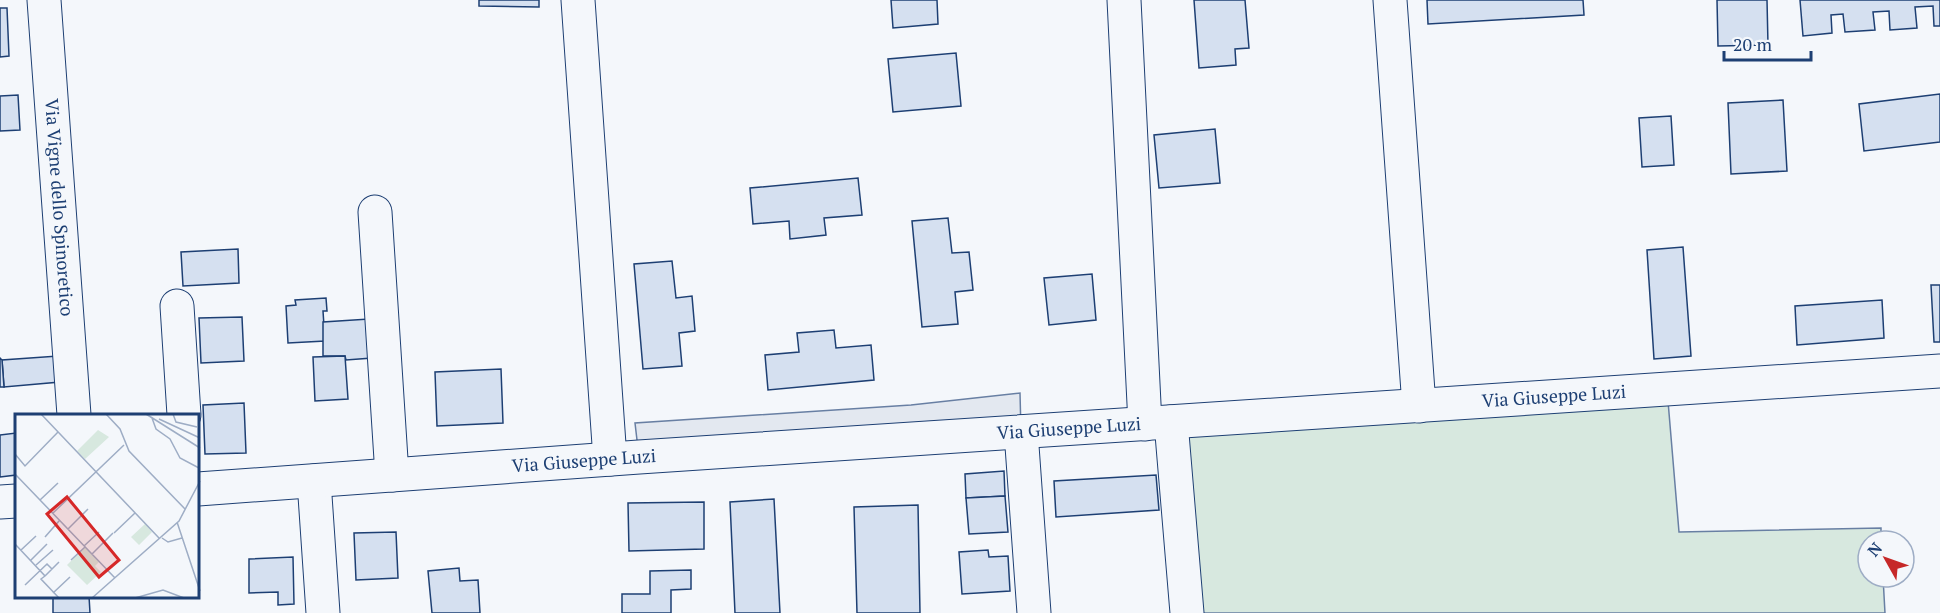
<svg xmlns="http://www.w3.org/2000/svg" width="1940" height="613" font-family="'PT Serif',serif">
	<style>
		.green { fill: #d7e8df; stroke: #687fa3; stroke-width: 1.5 }
		.parking { fill: #e3e8f0; stroke: #687fa3; stroke-width: 1.5 }
		.building { fill: #d5e0f0; stroke: #1d3f73; stroke-width: 1.5 }
		.lines { fill: none; stroke-linecap: round; stroke-linejoin: round }
		.minor-casing { stroke: #1d3f73; stroke-width: 35 }
		.minor { stroke: #f4f7fb; stroke-width: 33 }
		.labels { text-anchor: middle; stroke-width: 4.5; stroke-linejoin: round; paint-order: stroke }
		.street-label { font-size: 18px; fill: #1d3f73; stroke: #f4f7fb }
		.inset-road { fill: none; stroke: #9eadc5; stroke-width: 1.5 }
		.view { fill: #d62828; fill-opacity: 0.15; stroke: #d62828; stroke-width: 3 }
		.inset-edge { fill: none; stroke: #1d3f73; stroke-width: 3 }
	</style>
	<rect width="100%" height="100%" fill="#f4f7fb"/>
	<!-- green -->
	<path class="green" d="M1667 389 1679 532 1881 528V541H1868V577H1883L1885 613H1187L1171 422Z"/>
	<!-- parking -->
	<path class="parking" d="M1020 393 1021 432 639 457 635 423 911 405Z"/>
	<!-- building -->
	<g class="building">
		<path d="M479 0H539V7L479 6Z"/>
		<path d="M891 0H937L938 24 893 28Z"/>
		<path d="M1194 0H1245L1249 48 1235 49 1236 65 1199 68Z"/>
		<path d="M1427 0H1583L1584 15 1428 24Z"/>
		<path d="M1717 0H1767L1768 45 1718 46Z"/>
		<path d="M1800 0H1940V26H1934L1933 6 1915 7 1917 28 1890 30 1889 11 1873 12 1875 30 1845 32 1843 14 1831 15 1832 33 1803 36Z"/>
		<path d="M0 8H7L9 56 0 57Z"/>
		<path d="M956 53 961 106 893 112 888 59Z"/>
		<path d="M1940 94V142L1864 151 1859 104Z"/>
		<path d="M18 95 20 130 0 131V96Z"/>
		<path d="M1783 100 1787 171 1731 174 1728 103Z"/>
		<path d="M1671 116 1674 165 1642 167 1639 118Z"/>
		<path d="M1215 129 1220 183 1159 188 1154 135Z"/>
		<path d="M858 178 862 215 824 218 826 235 790 239 789 221 753 224 750 188Z"/>
		<path d="M948 218 952 253 969 252 973 290 955 292 958 324 922 327 912 221Z"/>
		<path d="M1683 247 1691 356 1654 359 1647 250Z"/>
		<path d="M238 249 239 283 183 286 181 252Z"/>
		<path d="M672 261 676 298 692 296 695 331 679 333 682 366 643 369 634 264Z"/>
		<path d="M1092 274 1096 320 1049 325 1044 278Z"/>
		<path d="M1931 285H1940V342H1934Z"/>
		<path d="M326 298 327 311H323L325 341 288 343 286 306 296 305 295 300Z"/>
		<path d="M1882 300 1884 338 1797 345 1795 306Z"/>
		<path d="M242 317 244 361 201 363 199 318Z"/>
		<path d="M369 319 372 358 346 360 345 356H323V322Z"/>
		<path d="M834 330 836 348 871 345 874 380 768 390 765 355 799 352 797 333Z"/>
		<path d="M58 356 60 382 4 387 2 360Z"/>
		<path d="M345 356 348 399 315 401 313 357Z"/>
		<path d="M0 358 2 360 4 387H0Z"/>
		<path d="M501 369 503 423 437 426 435 372Z"/>
		<path d="M244 403 246 453 205 454 203 405Z"/>
		<path d="M16 433V475L0 477V435Z"/>
		<path d="M1004 471 1005 496 966 498 965 474Z"/>
		<path d="M1156 475 1159 510 1056 517 1054 481Z"/>
		<path d="M1005 496 1008 532 969 534 966 498Z"/>
		<path d="M774 499 780 613H735L730 502Z"/>
		<path d="M704 502V549L629 551 628 503Z"/>
		<path d="M918 505 920 613H857L854 507Z"/>
		<path d="M396 532 398 578 356 580 354 533Z"/>
		<path d="M988 550 989 557 1008 556 1010 591 962 594 959 552Z"/>
		<path d="M293 557 294 604 278 605V592L249 593V559Z"/>
		<path d="M459 568 460 581 478 580 480 613H432L428 571Z"/>
		<path d="M691 570V589L671 590V613H622V594H650V571Z"/>
		<path d="M53 596H89L90 613H53Z"/>
	</g>
	<g class="lines">
		<!-- minor casing -->
		<g class="minor-casing">
			<g id="minor">
				<path id="s1" d="M44 0 74 415"/>
				<path d="M578 0 610 459"/>
				<path d="M1124 0 1145 424"/>
				<path d="M1390 0 1419 406"/>
				<path d="M375 212 392 475"/>
				<path d="M177 306 184 415"/>
				<path d="M1171 422 1187 613"/>
				<path d="M1021 432 1034 613"/>
				<path d="M314 481 323 613"/>
				<path id="s2" d="M198 489 639 457 1940 371"/>
				<path d="M0 502 16 501"/>
			</g>
		</g>
		<!-- minor -->
		<use href="#minor" class="minor"/>
	</g>
	<g class="labels">
		<!-- street labels -->
		<g class="street-label">
			<text dy="6" stroke="none"><textPath href="#s1" startOffset="208">Via Vigne dello Spinoretico</textPath></text>
			<text dy="6" stroke="none"><textPath href="#s2" startOffset="1359">Via Giuseppe Luzi</textPath></text>
			<text dy="6" stroke="none"><textPath href="#s2" startOffset="873">Via Giuseppe Luzi</textPath></text>
			<text dy="6" stroke="none"><textPath href="#s2" startOffset="387">Via Giuseppe Luzi</textPath></text>
		</g>
	</g>
	<!-- overview -->
	<g transform="translate(15 414)">
		<rect width="184" height="184" fill="#f4f7fb"/>
		<path d="M83 16 94 23 70 45 62 37ZM130 110 137 118 124 131 116 123ZM70 133 84 148 80 152 86 158 72 171 52 151Z" fill="#d7e8df"/>
		<path class="inset-road" d="M26 0 144 124M91 0 105 15 114 37 170 95M131 0 185 34M158 0 161 8 182 13M137 4 141 15 155 25 165 44 184 54M144 5 185 24M0 40 10 52 43 18M0 60 100 164M25 86 43 69M38 99 109 31M162 108 185 177M53 115 73 95M99 119 120 99M30 123 44 107M147 124 153 128 167 124M0 130 30 162 26 165 44 184M69 132 84 118M6 136 21 122M77 140 98 119M16 146 32 130M56 146 70 133M21 151 38 136M30 162 44 148M10 171 32 150 37 155M38 179 55 163M77 184 164 107 185 67M120 184 148 176 169 184"/>
		<path class="view" d="M52 83 104 146 84 163 32 100Z"/>
		<rect width="184" height="184" class="inset-edge"/>
	</g>
	<!-- north arrow -->
	<g transform="translate(1886 559) rotate(310)"><circle r="28" fill="#f4f7fb" stroke="#9eadc5" stroke-width="1.5"/>
	<path d="M0-4.5L10 22L0 15L-10 22Z" fill="#c62828"/>
	<text y="-9" font-size="16" font-weight="bold" text-anchor="middle" fill="#1d3f73">N</text>
	</g>
	<!-- scale -->
	<path d="M1724 51v9h87v-9" fill="none" stroke="#1d3f73" stroke-width="3"/>
	<text x="1733" y="51" font-size="18" fill="#1d3f73" stroke="#f4f7fb" stroke-width="4.5" paint-order="stroke">20 m</text>
</svg>
